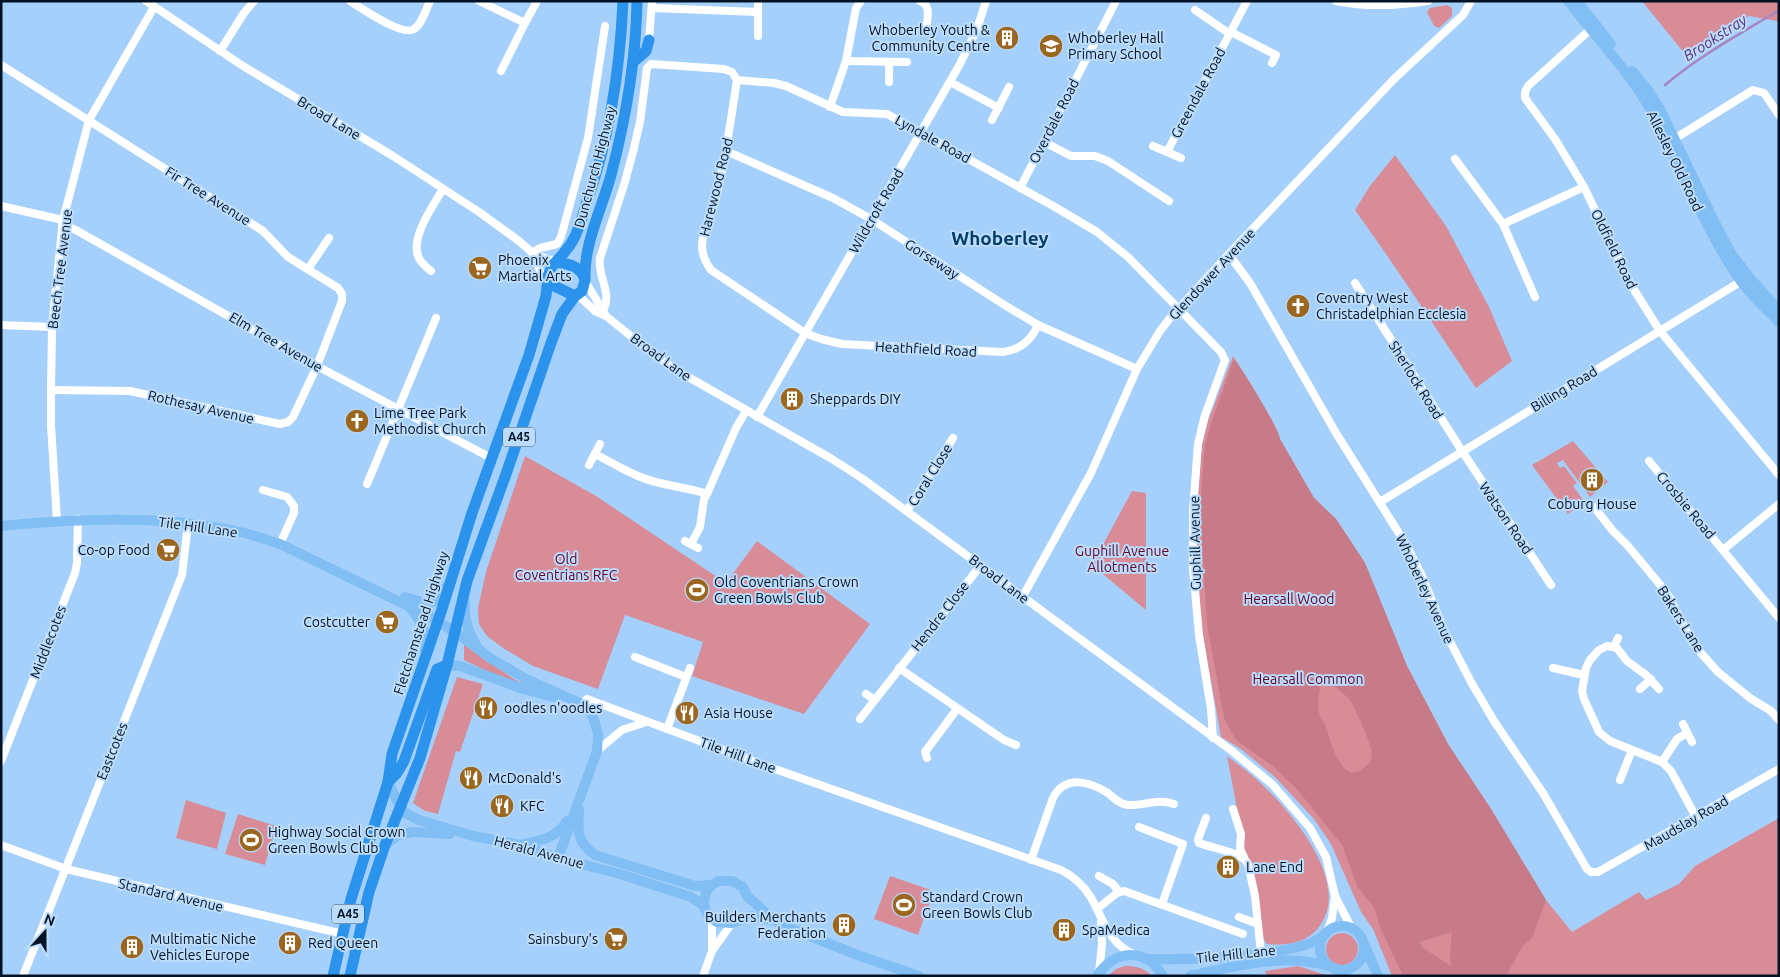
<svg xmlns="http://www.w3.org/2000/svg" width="1780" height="977" font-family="Ubuntu,sans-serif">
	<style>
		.green { fill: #d78c98 }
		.forest { fill: #c77a87; fill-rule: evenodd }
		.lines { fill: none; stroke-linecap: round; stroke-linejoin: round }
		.stream { stroke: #a785c3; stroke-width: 2.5 }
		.minor { stroke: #fff; stroke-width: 8 }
		.major { stroke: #80bef3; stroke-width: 10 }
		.highway { stroke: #2b93eb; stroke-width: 11 }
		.labels { text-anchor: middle; stroke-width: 4; stroke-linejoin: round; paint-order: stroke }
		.shield { fill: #bcdcfc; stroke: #394f65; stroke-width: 1 }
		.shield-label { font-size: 12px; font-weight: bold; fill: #011224 }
		.poi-label { font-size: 14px; fill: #011224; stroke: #bcdcfc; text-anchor: start }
		.street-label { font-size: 14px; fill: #011224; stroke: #bcdcfc }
		.park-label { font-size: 14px; fill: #620125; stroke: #bcdcfc }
		.water-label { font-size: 15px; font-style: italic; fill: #5a2e79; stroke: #bcdcfc }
		.district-label { font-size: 19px; font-weight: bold; fill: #043d69; stroke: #bcdcfc }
	</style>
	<rect width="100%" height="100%" fill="#a5d0fb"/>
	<!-- green -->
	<g class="green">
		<path d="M1642 1H1779V24L1777 21 1749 16 1689 59Z"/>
		<path d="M1447 5 1452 8V16L1439 28 1434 26 1427 12 1430 8Z"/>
		<path d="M1395 155 1446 226 1489 307 1512 361 1476 388C1436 329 1397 268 1355 210L1370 186Z"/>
		<path d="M1233 356C1242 371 1278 425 1280 439L1314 498 1336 519 1365 563 1407 666 1448 744 1491 809 1546 900 1572 932 1639 892 1646 900 1679 884 1695 866 1779 818V976H1392L1373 929 1361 912 1331 844 1314 819 1276 778 1241 749 1221 737 1201 625 1197 558V506L1202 444 1208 421Z"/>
		<path d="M1573 441 1608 482 1590 497 1563 460 1557 463 1560 468 1564 466 1577 483 1573 486 1584 501 1568 514 1532 465Z"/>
		<path d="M525 456 596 496 726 583 757 541 870 624 804 714 692 676 703 642 625 615 598 689 533 666 503 648 487 636 479 624 478 608 486 572Z"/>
		<path d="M1132 491 1146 493V610L1092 565Z"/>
		<path d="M464 645 514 679 531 688 499 677 464 660Z"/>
		<path d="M457 677 483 684 460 752 456 751 438 814 425 811 413 803Z"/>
		<path d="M1227 756C1236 763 1246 770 1254 777 1287 806 1351 879 1321 924 1309 943 1287 946 1267 944L1261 935Z"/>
		<path d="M186 800 226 813 217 849 176 838Z"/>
		<path d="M238 814 276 826 265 865 225 854Z"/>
		<path d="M890 876 934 891 918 935 874 919Z"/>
		<circle cx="1342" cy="949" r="16"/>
		<path d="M1125 966C1136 966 1144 968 1152 976H1108L1116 969Z"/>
		<path d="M1298 966 1329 976H1267L1265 971Z"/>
	</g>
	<!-- forest -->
	<path class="forest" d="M1234 359C1242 368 1279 429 1280 439L1314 498 1336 519 1365 563 1407 666 1448 744 1491 809 1546 900 1532 938 1523 945 1506 976H1403L1380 927 1374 907 1358 888 1342 845 1296 788 1274 767 1236 740 1224 718 1207 624 1200 506 1205 445 1212 421ZM1322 678C1329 683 1343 692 1349 699 1354 704 1373 748 1372 755 1371 763 1367 766 1361 770 1343 782 1331 746 1328 733 1327 727 1323 722 1320 716 1316 705 1320 689 1322 678ZM1452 932 1450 955 1451 966 1423 948 1419 942Z"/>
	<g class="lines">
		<!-- stream -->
		<path class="stream" d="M1665 85C1698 57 1738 35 1776 12H1779"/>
		<!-- minor -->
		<g class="minor">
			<path d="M146 1 243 66 393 156 479 212 519 241 534 254 556 262"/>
			<path d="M350 1C361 8 403 37 414 29 422 24 426 9 430 1"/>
			<path d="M479 1 525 23 537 1"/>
			<path d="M920 1C932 5 927 20 926 30"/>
			<path d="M1336 1C1366 7 1397 6 1428 1"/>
			<path d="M652 8 758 12"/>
			<path d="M1195 10 1230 34"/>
			<path d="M1594 26 1528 86 1525 92V98L1555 139 1584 187 1631 285 1660 331 1779 475"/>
			<path d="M1231 32 1276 55 1272 63"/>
			<path d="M758 36V1"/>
			<path d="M649 40 652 1"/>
			<path d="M220 51 244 13 254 1"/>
			<path d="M846 61 907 62"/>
			<path d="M889 62V82"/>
			<path d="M1 65 263 231 288 257 338 288 342 294V301L317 366 293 417 288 422 280 424 130 391 51 390"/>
			<path d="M501 71 525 23"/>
			<path d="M737 80C731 118 726 156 717 194 713 210 703 228 702 245 702 255 705 262 711 270L805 333 821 339 842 344 1003 352C1020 350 1031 341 1038 325"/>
			<path d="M950 82 999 108"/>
			<path d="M830 107 846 61 856 8 861 1"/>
			<path d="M992 120 1009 87"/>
			<path d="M1671 141 1753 90 1764 93 1779 115"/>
			<path d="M1044 142 1071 156H1095L1108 161 1169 201"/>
			<path d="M1153 146 1167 152"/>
			<path d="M726 151 833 198 871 219 1006 306 1038 325 1137 369"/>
			<path d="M1181 158 1167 152 1247 1"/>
			<path d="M1455 159 1503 224 1535 297"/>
			<path d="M1020 188 1116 1"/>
			<path d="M1 206 63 220"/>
			<path d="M1503 224 1584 187"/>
			<path d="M62 226 74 229 317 366 491 458"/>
			<path d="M532 253 540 248 557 244 561 237 588 138 605 26"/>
			<path d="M534 254 541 274 548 281"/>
			<path d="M1227 256 1233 260 1250 283 1336 433 1407 546 1422 576 1444 630 1471 682 1494 721 1543 793 1587 869 1591 872H1598L1779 769"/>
			<path d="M308 269 329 238"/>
			<path d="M431 271C426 267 420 262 418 256 411 236 433 206 443 189"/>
			<path d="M585 281 605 314"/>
			<path d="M1355 283 1462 451 1551 585"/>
			<path d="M578 295 595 311 606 316 648 350 676 370 832 459 863 479 1232 751 1273 785 1310 828 1326 857 1335 896 1352 929"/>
			<path d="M603 310C613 294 597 276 600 258L624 185 633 152 640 122 647 68 651 64 724 69 732 72 737 80 774 83 786 86 843 112 887 114 1055 207 1097 232 1128 257 1221 352 1225 360 1205 415 1198 444 1193 510V568L1199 635 1211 709 1213 738"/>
			<path d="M1 325 52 327"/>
			<path d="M757 417 960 64 977 29 986 1"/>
			<path d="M595 454C609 461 623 470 638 476 660 486 684 486 707 494L736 428 746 411"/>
			<path d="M1649 461 1779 618"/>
			<path d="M589 465 600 444"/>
			<path d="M367 484 436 318"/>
			<path d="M263 490 287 497 294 506V513L280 544"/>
			<path d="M1380 502 1745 279"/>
			<path d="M1594 507 1613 531 1628 546 1662 587 1670 598 1692 642 1701 653 1718 672 1750 698 1771 711 1779 720"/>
			<path d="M907 511 953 438"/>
			<path d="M57 521 51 425V390L52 327 63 220 89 120 154 7"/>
			<path d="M685 541 698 548"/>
			<path d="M691 544 700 527 704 499 707 494"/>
			<path d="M1723 550 1779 504"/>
			<path d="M1023 596 1091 473 1137 369 1160 331 1170 318 1227 256 1394 79 1463 15 1471 1"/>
			<path d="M1614 647 1618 638"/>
			<path d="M635 657 686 677"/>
			<path d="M899 668 1004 740 1016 745"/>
			<path d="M1553 668 1584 675"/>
			<path d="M1640 689 1651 679"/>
			<path d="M1659 689 1646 675 1627 661 1617 648 1607 646 1599 650 1590 660 1586 668 1582 691 1584 699 1599 732 1610 741 1662 762 1671 771 1696 817"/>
			<path d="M866 694 875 700"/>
			<path d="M582 704 587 699 772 768 1061 870C1073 876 1083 885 1090 896 1103 917 1108 944 1134 954"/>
			<path d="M860 719 981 565"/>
			<path d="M1683 724 1692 742"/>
			<path d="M667 729 690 668"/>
			<path d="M597 751 622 730 646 722"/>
			<path d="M927 758 925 752 957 709"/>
			<path d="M1 761 75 573 77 563 78 519"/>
			<path d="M1662 762 1677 739 1687 733"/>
			<path d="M1620 780 1632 750"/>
			<path d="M1233 809 1241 834 1240 849 1244 857"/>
			<path d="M1206 818 1198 839 1199 843C1211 848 1243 852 1248 864L1255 896 1261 953"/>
			<path d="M1139 827 1183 844 1162 904"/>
			<path d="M1 845 66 869 343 934"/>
			<path d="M1031 860 1053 798C1065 775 1089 781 1108 793 1114 798 1119 804 1128 805 1145 806 1156 798 1174 804"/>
			<path d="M1099 876 1113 884 1119 892"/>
			<path d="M1097 909 1117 893 1124 891 1243 934"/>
			<path d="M1239 917 1258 924"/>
			<path d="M712 919V951"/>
			<path d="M1327 932 1332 918 1335 896"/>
			<path d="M1099 973 1102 944 1101 922"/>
			<path d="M23 976 182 575 188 524"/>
			<path d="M703 976 712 951 732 923"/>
		</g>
		<!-- major -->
		<g class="major">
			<path d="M1568 1C1595 36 1627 69 1649 107 1682 163 1702 226 1740 280 1750 295 1766 308 1779 322"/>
			<path d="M1577 1 1611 44"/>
			<path d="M1632 71 1648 90 1660 109 1714 221 1731 253 1749 277 1779 310"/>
			<path d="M1 526C80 519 162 514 240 532 254 535 267 540 280 544L431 617 461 636 490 658 526 679 582 704 591 713 595 723 598 734 597 751 558 858"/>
			<path d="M405 597 429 604 440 597 446 587"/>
			<path d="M465 602C464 619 468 631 476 645"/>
			<path d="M410 608C421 621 428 633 425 650"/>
			<path d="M447 665 460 666 523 689 554 697"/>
			<path d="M388 782 400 807 407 814 419 820 473 836 520 845 558 858 620 874 691 897 704 906"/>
			<path d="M579 809C578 831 576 841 595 855L695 886 712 885"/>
			<path d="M385 845 398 835 413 832 450 834"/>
			<path d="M520 845C540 840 555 840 567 821"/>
			<path d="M774 920 751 916 732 923 717 922 709 916 705 910 704 901 706 892 712 885 718 881H732L743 887 747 896 774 920 787 927 860 956 919 976"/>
			<circle cx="1342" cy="948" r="22"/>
			<path d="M1365 946 1378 976"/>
			<path d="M1148 959C1187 960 1292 958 1322 937"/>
			<path d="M1097 976C1115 949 1146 947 1163 976"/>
			<path d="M1190 976C1235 966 1284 953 1329 966"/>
		</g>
		<!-- highway -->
		<g class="highway">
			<path d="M633 62 646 51 649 40"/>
			<path d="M556 262C562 255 569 248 573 240 580 228 583 214 587 201 610 137 620 69 623 1"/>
			<path d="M585 278C584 243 602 208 611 175 626 118 636 60 637 1"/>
			<path d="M388 782 397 773 404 761 437 669 447 665"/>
			<path d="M333 976 351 899 388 782 392 754 441 612 472 513 529 355 546 296 548 276 552 266 556 262C569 264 581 266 585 280L582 291 575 296 548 283"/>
			<path d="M350 976 369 892 385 845 420 758 447 665 467 581 505 477 551 343 562 314 575 296"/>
		</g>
	</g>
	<!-- icons -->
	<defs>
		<g id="building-disc" transform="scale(1.25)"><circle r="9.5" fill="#9b661f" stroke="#bcdcfc"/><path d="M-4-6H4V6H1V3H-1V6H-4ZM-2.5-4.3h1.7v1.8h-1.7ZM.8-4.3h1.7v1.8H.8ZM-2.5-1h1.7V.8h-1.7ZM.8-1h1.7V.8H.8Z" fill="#fff"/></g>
		<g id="school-disc" transform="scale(1.25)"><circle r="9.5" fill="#9b661f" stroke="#bcdcfc"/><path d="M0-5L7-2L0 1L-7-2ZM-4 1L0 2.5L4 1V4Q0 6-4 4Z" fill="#fff"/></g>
		<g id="supermarket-disc" transform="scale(1.25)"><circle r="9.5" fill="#9b661f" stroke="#bcdcfc"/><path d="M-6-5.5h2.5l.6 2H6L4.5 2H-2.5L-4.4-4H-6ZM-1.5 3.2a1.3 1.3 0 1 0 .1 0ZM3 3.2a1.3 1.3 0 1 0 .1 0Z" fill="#fff"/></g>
		<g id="church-disc" transform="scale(1.25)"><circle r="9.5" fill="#9b661f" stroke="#bcdcfc"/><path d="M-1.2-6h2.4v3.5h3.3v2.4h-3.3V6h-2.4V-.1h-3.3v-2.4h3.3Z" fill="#fff"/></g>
		<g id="stadium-disc" transform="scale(1.25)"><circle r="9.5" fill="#9b661f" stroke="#bcdcfc"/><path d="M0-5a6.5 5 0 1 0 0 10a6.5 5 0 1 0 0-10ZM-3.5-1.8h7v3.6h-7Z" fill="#fff"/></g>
		<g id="restaurant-disc" transform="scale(1.25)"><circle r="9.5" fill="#9b661f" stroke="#bcdcfc"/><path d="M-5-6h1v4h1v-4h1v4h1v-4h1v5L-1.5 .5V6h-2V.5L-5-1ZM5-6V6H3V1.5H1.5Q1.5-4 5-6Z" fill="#fff"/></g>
	</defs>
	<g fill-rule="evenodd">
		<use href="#building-disc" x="1007" y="38"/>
		<use href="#school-disc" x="1051" y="46"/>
		<use href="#supermarket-disc" x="480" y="268"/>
		<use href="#church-disc" x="1298" y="306"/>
		<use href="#building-disc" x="792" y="399"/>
		<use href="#church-disc" x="357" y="421"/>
		<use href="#building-disc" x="1592" y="480"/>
		<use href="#supermarket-disc" x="168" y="550"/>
		<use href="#stadium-disc" x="697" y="590"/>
		<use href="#supermarket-disc" x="387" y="622"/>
		<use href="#restaurant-disc" x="486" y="708"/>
		<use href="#restaurant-disc" x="687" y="713"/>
		<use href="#restaurant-disc" x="471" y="778"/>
		<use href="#restaurant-disc" x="502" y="806"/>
		<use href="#stadium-disc" x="251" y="840"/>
		<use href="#building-disc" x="1228" y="867"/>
		<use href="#stadium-disc" x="904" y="905"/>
		<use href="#building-disc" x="844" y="925"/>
		<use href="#building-disc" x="1064" y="930"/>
		<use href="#supermarket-disc" x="616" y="939"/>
		<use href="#building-disc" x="290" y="943"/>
		<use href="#building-disc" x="132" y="947"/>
	</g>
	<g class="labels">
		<!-- shield labels -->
		<g class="shield">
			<rect x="503" y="427.5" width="32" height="19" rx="4"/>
			<rect x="332" y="904.5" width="32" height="19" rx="4"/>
		</g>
		<g class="shield-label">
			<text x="519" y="441">A45</text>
			<text x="348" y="918">A45</text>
		</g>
		<!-- poi labels -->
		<g class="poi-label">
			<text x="990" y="35" text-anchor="end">Whoberley Youth &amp;<tspan x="990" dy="16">Community Centre</tspan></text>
			<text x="1068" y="43">Whoberley Hall<tspan x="1068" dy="16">Primary School</tspan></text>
			<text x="498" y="265">Phoenix<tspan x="498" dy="16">Martial Arts</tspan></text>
			<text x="1316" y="303">Coventry West<tspan x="1316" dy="16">Christadelphian Ecclesia</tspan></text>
			<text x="810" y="404">Sheppards DIY</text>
			<text x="374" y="418">Lime Tree Park<tspan x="374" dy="16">Methodist Church</tspan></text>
			<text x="1592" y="509" text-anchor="middle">Coburg House</text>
			<text x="150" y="555" text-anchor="end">Co-op Food</text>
			<text x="714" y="587">Old Coventrians Crown<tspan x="714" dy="16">Green Bowls Club</tspan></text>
			<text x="370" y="627" text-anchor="end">Costcutter</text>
			<text x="504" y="713">oodles n'oodles</text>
			<text x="704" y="718">Asia House</text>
			<text x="488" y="783">McDonald's</text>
			<text x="520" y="811">KFC</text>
			<text x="268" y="837">Highway Social Crown<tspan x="268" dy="16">Green Bowls Club</tspan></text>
			<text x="1246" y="872">Lane End</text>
			<text x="922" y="902">Standard Crown<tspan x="922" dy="16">Green Bowls Club</tspan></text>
			<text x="826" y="922" text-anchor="end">Builders Merchants<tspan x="826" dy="16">Federation</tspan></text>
			<text x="1082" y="935">SpaMedica</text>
			<text x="150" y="944">Multimatic Niche<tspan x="150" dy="16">Vehicles Europe</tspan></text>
			<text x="598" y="944" text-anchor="end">Sainsbury's</text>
			<text x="308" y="948">Red Queen</text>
		</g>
		<!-- street labels -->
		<g class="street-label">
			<text transform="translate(1198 93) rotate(-62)" y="5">Greendale Road</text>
			<text transform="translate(329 118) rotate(31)" y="5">Broad Lane</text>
			<text transform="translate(1054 121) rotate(-63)" y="5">Overdale Road</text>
			<text transform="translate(933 139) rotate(29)" y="5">Lyndale Road</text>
			<text transform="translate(1675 161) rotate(64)" y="5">Allesley Old Road</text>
			<text transform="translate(595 167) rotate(-75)" y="5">Dunchurch Highway</text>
			<text transform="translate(716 187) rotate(-76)" y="5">Harewood Road</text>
			<text transform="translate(208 196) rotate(32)" y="5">Fir Tree Avenue</text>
			<text transform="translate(876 211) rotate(-60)" y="5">Wildcroft Road</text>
			<text transform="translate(1614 249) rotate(64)" y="5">Oldfield Road</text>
			<text transform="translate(932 259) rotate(33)" y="5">Gorseway</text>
			<text transform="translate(60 269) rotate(-83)" y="5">Beech Tree Avenue</text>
			<text transform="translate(1212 274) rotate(-47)" y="5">Glendower Avenue</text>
			<text transform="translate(276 342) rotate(30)" y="5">Elm Tree Avenue</text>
			<text transform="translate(926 349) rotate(3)" y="5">Heathfield Road</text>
			<text transform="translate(661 357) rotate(36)" y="5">Broad Lane</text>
			<text transform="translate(1416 380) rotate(58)" y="5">Sherlock Road</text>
			<text transform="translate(1564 389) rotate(-31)" y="5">Billing Road</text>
			<text transform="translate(201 407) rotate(13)" y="5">Rothesay Avenue</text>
			<text transform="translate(930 475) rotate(-58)" y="5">Coral Close</text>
			<text transform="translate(1686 505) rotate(50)" y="5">Crosbie Road</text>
			<text transform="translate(1506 518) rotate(56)" y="5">Watson Road</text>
			<text transform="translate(198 527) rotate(8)" y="5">Tile Hill Lane</text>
			<text transform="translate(1195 543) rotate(-91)" y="5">Guphill Avenue</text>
			<text transform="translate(999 579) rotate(37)" y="5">Broad Lane</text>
			<text transform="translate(1425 589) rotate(65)" y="5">Whoberley Avenue</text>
			<text transform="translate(940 616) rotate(-52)" y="5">Hendre Close</text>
			<text transform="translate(1681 619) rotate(58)" y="5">Bakers Lane</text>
			<text transform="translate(421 623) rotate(-72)" y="5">Fletchamstead Highway</text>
			<text transform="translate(48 642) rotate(-69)" y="5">Middlecotes</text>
			<text transform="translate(112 751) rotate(-68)" y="5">Eastcotes</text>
			<text transform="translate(738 755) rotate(20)" y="5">Tile Hill Lane</text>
			<text transform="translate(1686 823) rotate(-30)" y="5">Maudslay Road</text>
			<text transform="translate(539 852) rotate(15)" y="5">Herald Avenue</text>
			<text transform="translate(171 895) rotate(13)" y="5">Standard Avenue</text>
			<text transform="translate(1236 954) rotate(-6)" y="5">Tile Hill Lane</text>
		</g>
		<!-- park labels -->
		<g class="park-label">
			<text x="1122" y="556">Guphill Avenue<tspan x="1122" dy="16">Allotments</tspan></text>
			<text x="566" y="564">Old<tspan x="566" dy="16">Coventrians RFC</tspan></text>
			<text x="1289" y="604">Hearsall Wood</text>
			<text x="1308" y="684">Hearsall Common</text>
		</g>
		<!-- water labels -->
		<g class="water-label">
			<text transform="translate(1715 38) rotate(-33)" y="5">Brookstray</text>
		</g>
		<!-- district labels -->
		<g class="district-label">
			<text x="1000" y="245">Whoberley</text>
		</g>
	</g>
	<!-- border -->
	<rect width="1780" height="977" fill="none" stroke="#011224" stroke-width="5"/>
	<!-- north arrow -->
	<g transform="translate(45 932) rotate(21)" stroke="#bcdcfc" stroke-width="4" paint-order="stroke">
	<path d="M0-4L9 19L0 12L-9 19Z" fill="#011224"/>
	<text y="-8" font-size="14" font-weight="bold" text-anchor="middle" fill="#011224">N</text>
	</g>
</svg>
